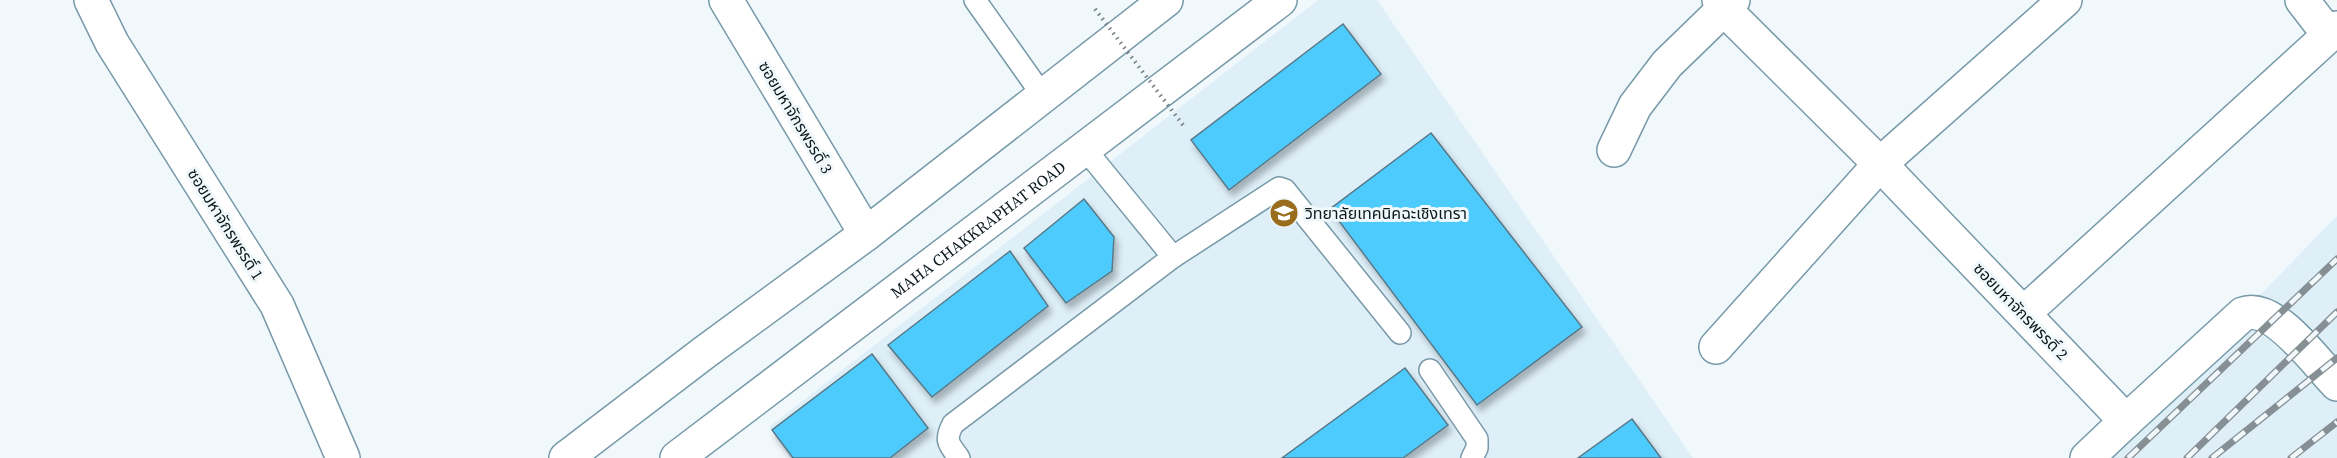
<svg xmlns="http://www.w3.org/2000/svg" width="2337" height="458" font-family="'Source Serif 4','Noto Sans Thai',serif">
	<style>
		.built { fill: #deeff8 }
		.building { fill: #4dcbfc; stroke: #587887; stroke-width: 1.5; filter: url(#shadow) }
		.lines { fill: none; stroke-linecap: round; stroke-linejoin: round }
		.service-casing { stroke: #7799a8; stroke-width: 24 }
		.minor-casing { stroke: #7799a8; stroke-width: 36 }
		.primary-casing { stroke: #7799a8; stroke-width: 36 }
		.service { stroke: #fff; stroke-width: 21 }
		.minor { stroke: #fff; stroke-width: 33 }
		.primary { stroke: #fff; stroke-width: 33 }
		.rail-casing { stroke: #858f94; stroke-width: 7 }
		.rail { stroke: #f1f8fc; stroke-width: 4.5; stroke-dasharray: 14; stroke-linecap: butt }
		.path-bridge { stroke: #747f83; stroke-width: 4; stroke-dasharray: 1.5 4.5; stroke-linecap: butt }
		.labels { text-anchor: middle; stroke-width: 6; stroke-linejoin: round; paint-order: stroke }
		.street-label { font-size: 16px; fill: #0b191e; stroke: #f1f8fc }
		.poi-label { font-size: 16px; fill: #0b191e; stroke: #f1f8fc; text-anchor: start }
	</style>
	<defs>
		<filter id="shadow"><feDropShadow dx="3.5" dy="6" stdDeviation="3" flood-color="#0004"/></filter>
	</defs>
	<rect width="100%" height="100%" fill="#f1f8fc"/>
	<!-- built -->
	<g class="built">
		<path d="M1318 0H1377L1693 458H790L769 427Z"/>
		<path d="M2337 216V458H2101Z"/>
	</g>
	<!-- building -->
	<g class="building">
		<path d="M1343 24 1381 74 1229 190 1191 140Z"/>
		<path d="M1431 133 1582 327 1477 405 1330 209Z"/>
		<path d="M1084 199 1114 237 1112 271 1066 303 1024 248Z"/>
		<path d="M1010 251 1048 306 932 397 888 345Z"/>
		<path d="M872 354 928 428 890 458H793L772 430Z"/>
		<path d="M1405 368 1448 425 1403 458H1282Z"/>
		<path d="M1632 419 1661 458H1578Z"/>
	</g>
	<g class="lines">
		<!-- service casing -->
		<g class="service-casing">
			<g id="service">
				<path d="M975 0 1043 96"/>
				<path d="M1085 149 1173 257"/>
				<path d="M1430 370 1477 439V448L1472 458"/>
				<path d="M959 458C949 444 944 441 953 424L1173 257 1279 188 1285 190 1400 333"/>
			</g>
		</g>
		<!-- minor casing -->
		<g class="minor-casing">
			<g id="minor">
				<path d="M91 0 112 43 277 305 343 458"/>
				<path d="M726 0 866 234"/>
				<path d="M1719 0 1723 8 1880 164 2126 421 2243 314C2274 302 2317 364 2337 384"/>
				<path d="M2302 0 2329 35"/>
				<path d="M1614 150 1635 106 1667 64 1733 0"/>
				<path d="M2024 313 2337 28"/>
				<path d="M1716 347 1880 164 2065 0"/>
				<path d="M2087 458 2126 421"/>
			</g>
		</g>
		<!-- primary casing -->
		<g class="primary-casing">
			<g id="primary">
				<path d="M566 458 705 352 866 234 1166 0"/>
				<path id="s1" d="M677 458 1280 0"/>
			</g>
		</g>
		<!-- service -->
		<use href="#service" class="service"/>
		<!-- minor -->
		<use href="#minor" class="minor"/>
		<!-- primary -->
		<use href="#primary" class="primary"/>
		<!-- rail casing -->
		<g class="rail-casing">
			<g id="rail">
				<path d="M2128 458 2337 259"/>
				<path d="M2187 458 2337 312"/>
				<path d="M2212 458 2337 358"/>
				<path d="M2291 458 2337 422"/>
			</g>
		</g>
		<!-- rail -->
		<use href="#rail" class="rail"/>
		<!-- path-bridge -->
		<path class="path-bridge" d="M1095 9 1183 125"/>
	</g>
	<!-- icons -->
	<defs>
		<g id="university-disc" transform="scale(1.5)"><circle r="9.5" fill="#996d1c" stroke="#f1f8fc"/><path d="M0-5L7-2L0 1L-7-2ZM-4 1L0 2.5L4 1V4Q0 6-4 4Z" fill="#fff"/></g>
	</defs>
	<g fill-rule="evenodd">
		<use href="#university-disc" x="1284" y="213"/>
	</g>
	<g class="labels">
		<!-- street labels -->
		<g class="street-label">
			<text transform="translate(796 117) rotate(59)" y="6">ซอยมหาจักรพรรดิ์ 3</text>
			<text transform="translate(226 224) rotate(58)" y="6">ซอยมหาจักรพรรดิ์ 1</text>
			<text dy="6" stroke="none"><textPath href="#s1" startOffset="378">MAHA CHAKKRAPHAT ROAD</textPath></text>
			<text transform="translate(2021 311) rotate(46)" y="6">ซอยมหาจักรพรรดิ์ 2</text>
		</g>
		<!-- poi labels -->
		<g class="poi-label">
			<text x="1305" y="219">วิทยาลัยเทคนิคฉะเชิงเทรา</text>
		</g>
	</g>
</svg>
